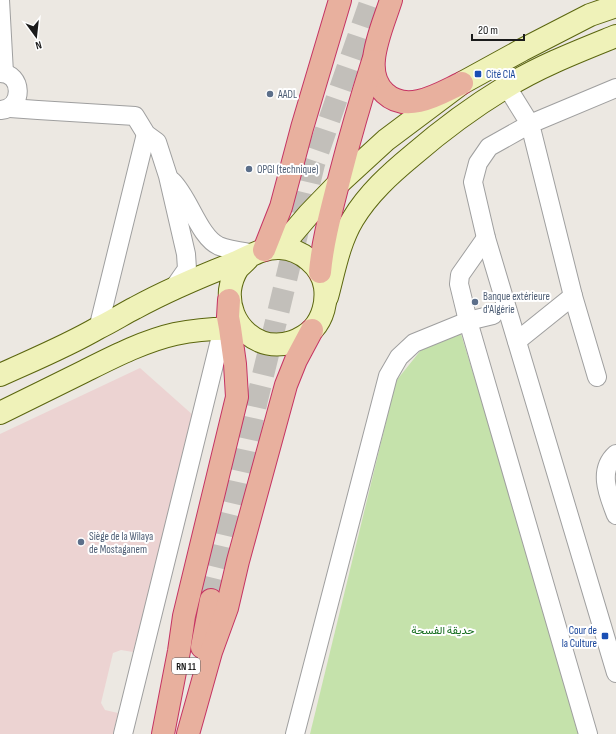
<svg xmlns="http://www.w3.org/2000/svg" width="616" height="734" font-family="'Sofia Sans Condensed',Vazirmatn,sans-serif">
	<style>
		.commercial { fill: #ecd3d2 }
		.grass { fill: #c5e2ab }
		.lines { fill: none; stroke-linecap: round; stroke-linejoin: round }
		.trunk-tunnel { stroke: #c2bfba; stroke-width: 22; stroke-dasharray: 22 11; stroke-linecap: butt }
		.minor-casing { stroke: #9f9f9f; stroke-width: 20 }
		.secondary-casing { stroke: #5b660f; stroke-width: 24 }
		.trunk-casing { stroke: #c53463; stroke-width: 24 }
		.minor { stroke: #fff; stroke-width: 18 }
		.secondary { stroke: #eff2b9; stroke-width: 22 }
		.trunk { stroke: #e8b09e; stroke-width: 22 }
		.transit-dot { fill: #1a4fb4; stroke: #fff; stroke-width: 1.5 }
		.service-dot { fill: #5c6f8a; stroke: #fff; stroke-width: 1.5 }
		.labels { text-anchor: middle; stroke-width: 4; stroke-linejoin: round; paint-order: stroke }
		.shield { fill: #fff; stroke: #5f5f5f; stroke-width: 1 }
		.shield-label { font-size: 10px; font-weight: bold; fill: #1b1b1b }
		.transit-label { font-size: 11px; fill: #164399; stroke: #fff; text-anchor: start }
		.service-label { font-size: 11px; fill: #4e5e75; stroke: #fff; text-anchor: start }
		.park-label { font-size: 11px; fill: #156d1e; stroke: #fff }
	</style>
	<rect width="100%" height="100%" fill="#ece8e2"/>
	<!-- commercial -->
	<path class="commercial" d="M140 368 194 416 133 652 121 650 113 653 101 703 105 710 118 713 113 734H0V434Z"/>
	<!-- grass -->
	<path class="grass" d="M461 334 584 734H310L396 381 421 350Z"/>
	<g class="lines">
		<!-- trunk-tunnel -->
		<path class="trunk-tunnel" d="M211 600 236 495 257 400 314 164 371 0"/>
		<!-- minor casing -->
		<g class="minor-casing">
			<g id="minor">
				<path d="M0 0 4 73"/>
				<path d="M0 73C23 73 24 108 1 110"/>
				<path d="M507 87 530 124 489 147 478 163 473 182 486 238 616 673"/>
				<path d="M10 108 38 110 135 116 146 134 157 142 168 176 186 254 187 269 173 289"/>
				<path d="M172 181C189 197 199 237 219 246 229 250 245 252 256 254"/>
				<path d="M486 238 460 275 459 284 468 321 588 734"/>
				<path d="M98 329 146 134"/>
				<path d="M517 341 573 296"/>
				<path d="M597 377 573 296 530 124 616 88"/>
				<path d="M616 454C597 471 609 496 616 515"/>
				<path d="M123 734 223 328"/>
				<path d="M295 734 388 376 399 357 414 343 468 321 493 315"/>
			</g>
		</g>
		<!-- secondary casing -->
		<g class="secondary-casing">
			<g id="secondary">
				<path d="M280 248 309 214 338 184 386 140 462 83 522 50 590 15 616 6"/>
				<path d="M327 297C334 271 339 242 353 219 368 194 390 174 413 155 442 130 473 107 506 87 540 66 579 51 616 36"/>
				<path d="M0 375C33 360 67 346 98 328 111 322 123 314 135 308 166 291 199 277 232 264 247 258 263 247 280 248 301 249 322 266 325 287 327 302 323 318 313 329 307 335 300 339 292 342 258 353 227 325 230 290 231 283 234 274 238 268 242 264 246 261 249 257"/>
				<path d="M0 413C28 399 57 385 85 371 113 357 144 341 175 334 198 329 219 328 242 329"/>
			</g>
		</g>
		<!-- trunk casing -->
		<g class="trunk-casing">
			<g id="trunk">
				<path d="M391 0C385 19 376 39 374 59 371 88 391 107 419 101 434 98 449 89 462 83"/>
				<path d="M264 250 281 207 302 128 340 0"/>
				<path d="M320 272C323 239 332 208 340 176 350 137 361 99 373 61"/>
				<path d="M202 647 211 600"/>
				<path d="M163 734 179 651 184 616 237 397 235 364 230 328 228 317 229 300"/>
				<path d="M188 734 211 652 227 608 238 561 286 385 296 360 312 330"/>
			</g>
		</g>
		<!-- minor -->
		<use href="#minor" class="minor"/>
		<!-- secondary -->
		<use href="#secondary" class="secondary"/>
		<!-- trunk -->
		<use href="#trunk" class="trunk"/>
	</g>
	<!-- markers -->
	<g class="transit-dot">
		<rect x="474" y="70" width="8" height="8" rx="2"/>
		<rect x="601" y="632" width="8" height="8" rx="2"/>
	</g>
	<g class="service-dot">
		<circle cx="270" cy="94" r="4"/>
		<circle cx="249" cy="169" r="4"/>
		<circle cx="475" cy="302" r="4"/>
		<circle cx="81" cy="542" r="4"/>
	</g>
	<g class="labels">
		<!-- shield labels -->
		<rect class="shield" x="172" y="658" width="28" height="16" rx="3"/>
		<g class="shield-label">
			<text x="186" y="670">RN 11</text>
		</g>
		<!-- transit labels -->
		<g class="transit-label">
			<text x="486" y="78">Cité CIA</text>
			<text x="597" y="634" text-anchor="end">Cour de<tspan x="597" dy="13">la Culture</tspan></text>
		</g>
		<!-- service labels -->
		<g class="service-label">
			<text x="278" y="98">AADL</text>
			<text x="257" y="173">OPGI (technique)</text>
			<text x="483" y="300">Banque extérieure<tspan x="483" dy="13">d'Algérie</tspan></text>
			<text x="89" y="540">Siège de la Wilaya<tspan x="89" dy="13">de Mostaganem</tspan></text>
		</g>
		<!-- park labels -->
		<g class="park-label">
			<text x="443" y="634">حديقة الفسحة</text>
		</g>
	</g>
	<!-- north arrow -->
	<g transform="translate(36 36) rotate(165)" stroke="#ffffff" stroke-width="3" paint-order="stroke">
	<path d="M0-3L7 15L0 10L-7 15Z" fill="#1b1b1b"/>
	<text y="-6" font-size="11" font-weight="bold" text-anchor="middle" fill="#1b1b1b">N</text>
	</g>
	<!-- scale -->
	<path d="M472 34v6h52v-6" fill="none" stroke="#1b1b1b" stroke-width="2"/>
	<text x="478" y="34" font-size="12" fill="#1b1b1b" stroke="#ffffff" stroke-width="3" paint-order="stroke">20 m</text>
</svg>
